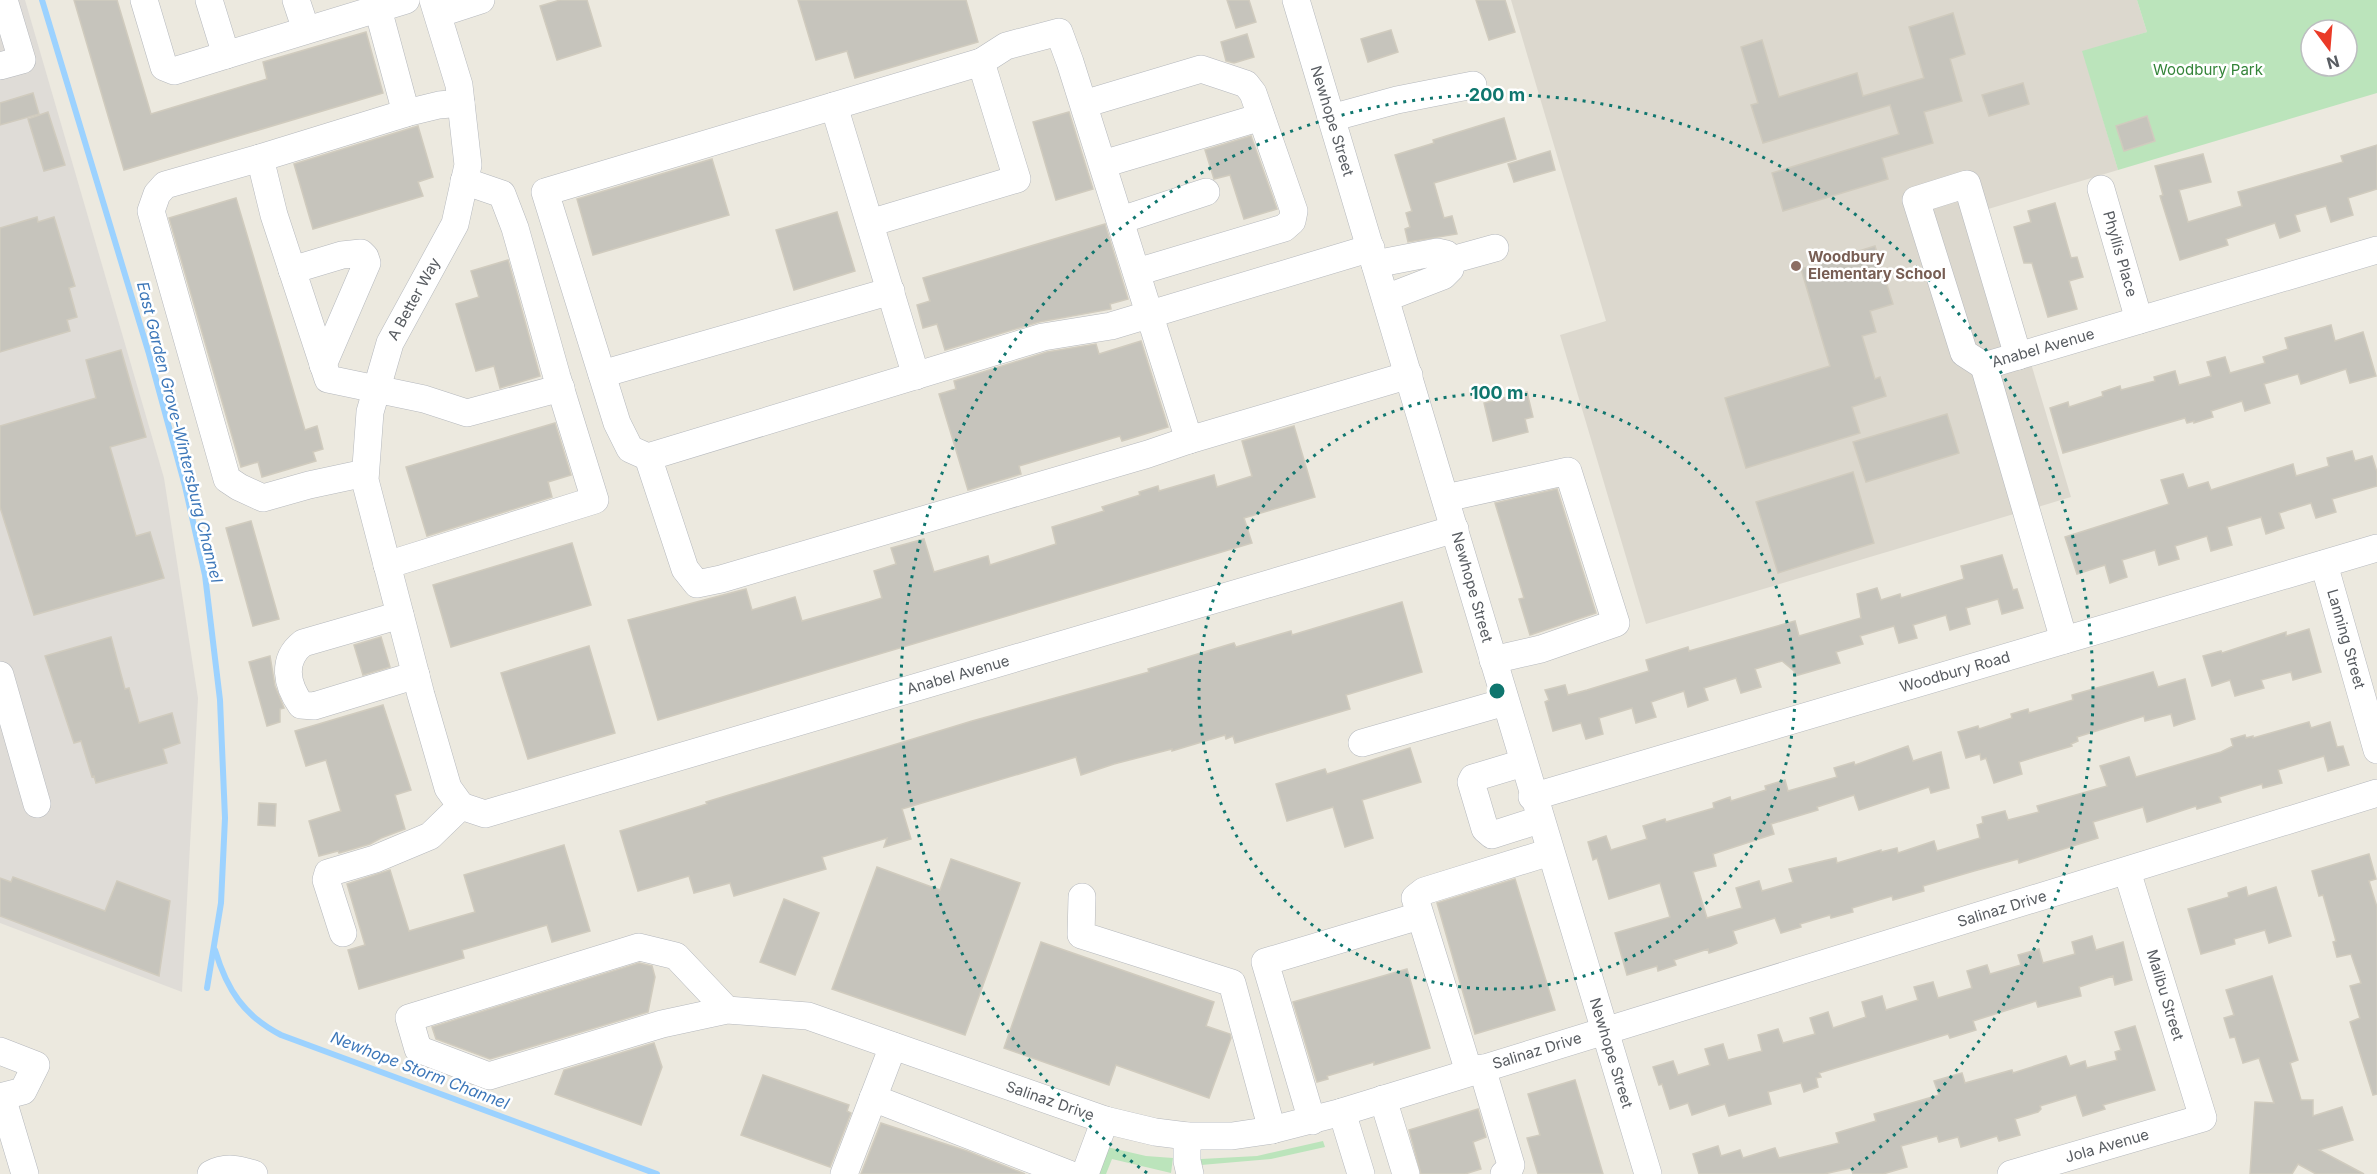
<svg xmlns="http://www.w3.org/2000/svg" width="2377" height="1174" font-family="Inter,sans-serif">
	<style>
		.industrial { fill: #dfdcd7 }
		.education { fill: #dcd8ce }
		.green { fill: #bbe4bb; fill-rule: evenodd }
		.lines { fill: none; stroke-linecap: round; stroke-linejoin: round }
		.stream { stroke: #9cd2ff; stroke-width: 6 }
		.building { fill: #c6c4bc; stroke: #d0cbbe; stroke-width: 1.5 }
		.minor-casing { stroke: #b5b8bd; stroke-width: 28 }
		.minor { stroke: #fff; stroke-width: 27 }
		.ring { fill: none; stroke: #0f766e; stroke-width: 3; stroke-dasharray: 3 6 }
		.education-dot { fill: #8d6e63; stroke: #fff; stroke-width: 2 }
		.labels { text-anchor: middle; stroke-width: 5; stroke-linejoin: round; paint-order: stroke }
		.park-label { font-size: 15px; fill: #348439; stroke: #fff }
		.street-label { font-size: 15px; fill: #585c61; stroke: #fff }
		.education-label { font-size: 15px; font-weight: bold; fill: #785e54; stroke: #fff; text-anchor: start }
		.water-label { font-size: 16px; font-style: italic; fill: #3d77b9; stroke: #fff }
		.centre { fill: #0f766e; stroke: #fff; stroke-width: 3 }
		.ring-label { font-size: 18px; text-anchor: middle; font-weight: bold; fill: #0f766e; stroke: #fff; stroke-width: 5; stroke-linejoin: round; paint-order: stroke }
	</style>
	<rect width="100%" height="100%" fill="#ece9df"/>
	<!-- industrial -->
	<path class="industrial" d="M0 0H25L164 478 198 698 182 992 0 923Z"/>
	<!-- education -->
	<path class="education" d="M1511 0H2137L2147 32 2083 52 2118 170 1985 210 2071 497 1646 624 1560 335 1606 321Z"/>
	<!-- green -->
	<g class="green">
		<path d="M2137 0H2377V93L2118 170 2082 51 2147 32ZM2311 30H2347V66H2311Z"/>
		<path d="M1323 1141 1325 1147 1271 1159 1201 1165V1159L1257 1156Z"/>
		<path d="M1107 1147 1146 1156 1173 1158 1171 1173 1112 1159 1106 1174H1097Z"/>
	</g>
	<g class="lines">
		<!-- stream -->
		<g class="stream">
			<path d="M42 0 149 354 185 486 205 575 220 700 225 818 221 903 207 988"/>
			<path d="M215 950C227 990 244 1016 281 1035L657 1174"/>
		</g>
	</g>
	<!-- building -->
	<g class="building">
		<path d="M74 0H117L151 114 267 79 263 62 366 32 383 93 124 170Z"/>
		<path d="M560 0H587L601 46 557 60 540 6Z"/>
		<path d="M798 0H966L978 42 855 78 847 51 816 60Z"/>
		<path d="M1227 0H1249L1256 22 1236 28Z"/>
		<path d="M1476 0H1505L1515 32 1489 40Z"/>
		<path d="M1953 13 1965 54 1950 59 1962 101 1924 112 1933 143 1882 158 1888 179 1783 211 1772 173 1899 134 1890 105 1763 143 1751 105 1758 103 1741 47 1762 40 1779 97 1857 73 1863 96 1924 78 1909 27Z"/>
		<path d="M1391 30 1398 52 1368 62 1361 39Z"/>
		<path d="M1247 34 1254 57 1234 63 1226 61 1221 42Z"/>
		<path d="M2023 83 2029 104 1989 116 1982 95Z"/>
		<path d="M33 93 39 114 0 125V103Z"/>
		<path d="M48 112 65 165 44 171 28 119Z"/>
		<path d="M1069 112 1093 189 1056 200 1033 122Z"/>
		<path d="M2147 116 2155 141 2124 151 2116 126Z"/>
		<path d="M1504 118 1516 159 1434 183 1444 218 1452 216 1457 234 1408 242 1405 229 1410 227 1406 213 1412 211 1395 155 1434 143 1433 140Z"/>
		<path d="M418 126 433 177 418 182 423 196 313 229 294 164Z"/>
		<path d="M1251 136 1277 209 1244 219 1230 175 1214 179 1205 150Z"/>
		<path d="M2377 145V189L2348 198 2353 215 2331 222 2326 206 2295 215 2300 231 2280 238 2275 223 2226 239 2228 245 2180 260 2160 196 2163 195 2155 166 2203 154 2211 182 2179 190 2188 222 2242 206 2238 192 2343 162 2341 156Z"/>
		<path d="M1550 151 1555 170 1514 182 1508 164Z"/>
		<path d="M712 159 729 215 593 255 577 199Z"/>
		<path d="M236 198 305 430 317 426 323 449 313 452 316 461 262 477 258 462 241 467 169 218Z"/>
		<path d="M2055 203 2071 258 2077 257 2083 277 2069 281 2077 309 2048 317 2032 263H2024L2014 227 2031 222 2028 211Z"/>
		<path d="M837 212 855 271 794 290 776 230Z"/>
		<path d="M37 217 38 222 54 217 75 286 69 288 77 317 67 320 70 331 0 352V228Z"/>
		<path d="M1105 224 1128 299 1110 304 1111 309 1039 322 945 350 937 324 923 328 917 305 930 301 923 278Z"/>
		<path d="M1875 246 1893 304 1870 311 1876 332 1862 336 1875 379 1880 377 1886 396 1852 407 1860 433 1746 468 1725 398 1830 366 1801 269Z"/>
		<path d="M508 260 540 376 500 388 494 366 476 371 456 304 479 297 471 271Z"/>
		<path d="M2331 325 2335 341 2363 332 2376 376 2350 383 2346 369 2301 384 2298 374 2264 384 2270 403 2245 411 2242 401 2211 411 2213 417 2194 423V421L2187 423 2185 418 2063 453 2050 408 2068 402 2069 407 2103 396 2102 392 2120 386 2121 390 2155 381 2154 377 2175 371 2179 385 2211 376 2207 362 2225 357 2230 373 2265 363 2263 357 2288 349 2285 338Z"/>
		<path d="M1141 341 1168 427 1122 441 1120 436 1019 466 1021 474 968 490 939 394 956 389 954 381 1047 352 1096 344 1099 354Z"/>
		<path d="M121 350 146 437 110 447 136 536 150 532 164 578 34 615 0 507V426L96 398 86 360Z"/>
		<path d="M1527 392 1533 417 1525 419 1528 432 1493 441 1484 403Z"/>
		<path d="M1947 414 1959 453 1866 482 1853 442Z"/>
		<path d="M555 423 571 475 548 482 552 497 427 536 406 467Z"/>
		<path d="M1294 426 1315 497 1244 518 1252 543 658 720 628 620 746 589 752 610 795 597 802 621 869 602 882 598 874 571 896 564 891 548 924 539 934 572 988 556 990 565 1056 544 1052 527 1104 511 1102 507 1140 495 1139 492 1158 486 1159 491 1214 475 1217 487 1252 476 1242 441Z"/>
		<path d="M2352 451 2355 461 2372 456 2377 472V486L2332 499 2336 512 2316 518 2311 503 2279 513 2284 528 2266 534 2261 517 2227 527 2232 545 2211 551 2207 536 2175 546 2179 559 2159 565 2155 550 2122 560 2127 577 2110 583 2105 565 2077 574 2065 537 2169 504 2161 480 2183 474 2188 488 2208 482 2211 490 2293 464 2296 476 2329 466 2327 458Z"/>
		<path d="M1853 472 1874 543 1778 573 1756 502Z"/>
		<path d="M1557 489 1596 613 1530 635 1519 599 1524 598 1495 503Z"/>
		<path d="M251 521 279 619 253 626 226 528Z"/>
		<path d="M572 543 591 605 451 647 433 585Z"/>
		<path d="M2002 555 2013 590 2017 589 2023 608 2002 614 1998 599 1966 608 1970 624 1950 630 1946 615 1913 625 1917 638 1899 643 1894 626 1860 636 1863 644 1836 652 1840 663 1795 676 1794 671 1782 661 1755 669 1761 687 1741 693 1736 678 1704 688 1708 700 1688 707 1684 691 1651 702 1656 717 1636 723 1632 708 1599 718 1603 734 1586 739 1581 723 1553 731 1545 702 1549 700 1545 690 1565 685 1568 695 1587 690 1649 671 1646 660 1688 647 1689 651 1795 621 1799 636 1861 618 1857 594 1877 588 1881 600 1900 594 1901 598 1964 579 1961 566Z"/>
		<path d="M1402 602 1422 672 1346 695 1350 709 1235 743 1233 736 1226 739 1225 735 1172 751V749L1114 764 1081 775 1076 757 902 809 911 839 884 847 887 838 822 857 826 869 734 896 730 883 694 893 689 876 638 891 620 831 707 804 706 802 972 721 1149 672 1148 669 1234 643 1236 647 1291 631 1292 635Z"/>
		<path d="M2309 629 2321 672 2293 680 2291 672 2261 680 2264 688 2235 696 2230 680 2212 686 2203 656 2221 651 2222 653 2286 632V636Z"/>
		<path d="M111 637 125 689 129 688 139 723 172 713 180 743 163 749 167 763 96 783 94 776 92 777 81 741 74 743 45 656Z"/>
		<path d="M381 637 390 667 363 675 354 645Z"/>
		<path d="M589 646 615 733 528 759 501 673Z"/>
		<path d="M270 656 275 686 284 708 280 709V722L267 726 249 662Z"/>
		<path d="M2153 672 2158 687 2185 679 2195 719 2174 726 2171 714 2145 721 2144 716 2077 737 2078 741 2071 744 2072 746 2019 762 2022 774 1994 783 1986 758 1981 760 1980 754 1966 758 1958 732 1978 726 1979 729 2012 718 2011 714 2028 709 2029 713 2073 700 2072 695Z"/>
		<path d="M383 705 411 790 395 795 405 829 381 838 370 844 339 853 338 851 319 856 309 821 341 811 326 760 306 766 295 731Z"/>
		<path d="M2309 722 2311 728 2330 722 2337 747 2343 746 2349 765 2328 771 2324 756 2278 770 2282 783 2263 788 2262 784 2219 797 2221 802 2197 809 2196 806 2147 822 2143 807 2093 822 2098 838 2019 863 2018 859 1974 871 1923 886 1924 891 1893 900 1892 896 1852 908 1853 912 1831 918 1830 915 1800 924 1801 927 1781 933 1775 918 1733 931 1737 943 1731 946 1709 953 1708 949 1674 960 1676 965 1658 971 1657 966 1627 975 1615 933 1670 917 1660 883 1609 899 1597 858 1593 860 1588 842 1606 836 1611 850 1647 839 1643 826 1665 819 1666 822 1714 808 1713 803 1730 797 1731 801 1766 790 1765 786 1785 780 1788 791 1837 777 1834 768 1854 762 1855 765 1908 746 1913 761 1941 752 1949 788 1931 793 1929 787 1859 810 1854 795 1817 807 1818 810 1771 824 1774 834 1713 854 1716 866 1693 872 1707 918 1742 908 1736 888 1759 881 1762 891 1793 882 1789 869 1836 858 1837 863 1881 850V852L1897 848 1898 853 1934 841 1937 851 1980 838 1977 825 1983 823 1982 817 2005 811 2008 820 2039 812 2037 806 2107 786 2100 766 2129 757 2136 777 2221 752 2233 746 2231 739 2245 735 2246 738 2253 736V738Z"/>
		<path d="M1410 748 1421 782 1362 800 1373 838 1345 847 1333 807 1287 821 1276 784 1325 769 1327 774Z"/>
		<path d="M259 803 276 804 275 826 258 825Z"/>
		<path d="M564 845 590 931 552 942 547 925 462 950 464 958 359 989 348 950 365 945 347 884 390 870 409 931 475 912 464 875Z"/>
		<path d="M2369 854 2376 879 2369 881 2377 907V1094L2373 1095 2350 1022 2360 1018 2350 986 2361 983 2351 954 2337 957 2333 942 2336 941 2323 895 2319 896 2312 871Z"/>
		<path d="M951 859 1020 883 965 1035 832 989 877 867 940 890Z"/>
		<path d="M13 877 105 911 117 881 170 901 159 976 0 916V878L11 882Z"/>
		<path d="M1515 879 1555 1010 1475 1034 1437 903Z"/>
		<path d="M2246 887 2248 896 2276 887 2291 936 2269 943 2265 930 2234 939 2235 944 2201 954 2188 909 2229 897 2228 893Z"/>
		<path d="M784 899 819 913 795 975 760 962Z"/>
		<path d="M2092 936 2096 950 2123 942 2132 980 2115 985 2113 976 2079 987 2081 996 2038 1007 2036 1001 1973 1021 1976 1030 1950 1038 1948 1034 1819 1073 1821 1077 1816 1078 1818 1087 1804 1092 1801 1083 1768 1092 1771 1104 1729 1116 1725 1104 1692 1115 1688 1103 1670 1109 1662 1084 1659 1085 1653 1067 1673 1061 1678 1075 1710 1065 1705 1049 1723 1044 1728 1060 1762 1051 1758 1035 1778 1029 1783 1043 1815 1034 1810 1018 1828 1012 1833 1028 1866 1017 1862 1002 1882 996 1886 1010 1918 1000 1914 987 1933 982 1938 998 1972 988 1967 971 1987 965 1990 974 2021 965 2018 955 2039 949 2043 963 2075 954 2072 942Z"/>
		<path d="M1041 942 1214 1002 1206 1026 1230 1034 1231 1038 1209 1098 1116 1065 1109 1085 1004 1048Z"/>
		<path d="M639 963 652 966 655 977 648 1012 490 1059 436 1039 432 1027Z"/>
		<path d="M1407 969 1430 1048 1374 1065V1062L1327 1076 1328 1079 1317 1082 1293 1002Z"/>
		<path d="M2272 976 2298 1060 2290 1063 2301 1100H2313V1116L2342 1107 2353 1140 2319 1150 2364 1174H2316L2298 1164 2292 1174H2250L2255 1102 2274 1103 2259 1058 2243 1063 2235 1037 2230 1038 2224 1018 2234 1015 2226 990Z"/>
		<path d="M2135 1026 2155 1090 2103 1105 2105 1109 2083 1116 2076 1095 2040 1106 2041 1109 2038 1112 2015 1119 2020 1135 1999 1141 1997 1136 1961 1147 1958 1137 1939 1142 1937 1136 1901 1146 1907 1167 1883 1174H1853L1851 1168 1824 1174H1699L1693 1154 1718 1146 1721 1156 1740 1150 1743 1158 1775 1148 1779 1158 1839 1143 1836 1133 1876 1121 1874 1114 1939 1095 1934 1081 1962 1073 1965 1083 2012 1070 2013 1073 2066 1056 2070 1066 2085 1061 2087 1068 2117 1060 2115 1052 2121 1050 2115 1032Z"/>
		<path d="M654 1043 662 1067 641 1125 555 1094 564 1070Z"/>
		<path d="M763 1075 849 1105 847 1111 851 1113 830 1167 741 1135Z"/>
		<path d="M1575 1080 1603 1174H1538L1527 1138 1540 1135 1528 1094Z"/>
		<path d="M1478 1109 1486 1137 1473 1142 1481 1169 1465 1174H1421L1409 1130Z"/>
		<path d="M881 1123 967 1151 1025 1174H861Z"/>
	</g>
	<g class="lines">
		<!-- minor casing -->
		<g class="minor-casing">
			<g id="minor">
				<path d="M144 0 164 67 174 71 226 55"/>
				<path d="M209 0 226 55 406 0"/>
				<path d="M296 0 306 30"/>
				<path d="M433 0 459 85 468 165 455 224 390 343 370 412 365 480 421 695 448 788 461 806"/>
				<path d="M1296 0C1414 391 1528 784 1648 1174"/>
				<path d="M378 9 406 113 439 105 461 103"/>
				<path d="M438 14 481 0"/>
				<path d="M0 66 22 60 4 0"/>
				<path d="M1084 104 1201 69 1246 84 1253 93 1294 211 1292 221 1284 228 1137 272"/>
				<path d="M834 106 916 376"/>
				<path d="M406 113 260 158 274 215 328 379 424 399 467 413 561 388"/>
				<path d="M1331 118 1397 100 1473 85"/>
				<path d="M260 158 165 185 157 194 151 211 227 479 239 487 263 498 309 485 365 473"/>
				<path d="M1103 164 1261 117"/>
				<path d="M2101 189 2139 320"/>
				<path d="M1121 220 1206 192"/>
				<path d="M870 223 1017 179 981 62"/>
				<path d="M1371 248 1111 326 1043 337 648 457 630 449 617 423 545 192 981 62 1006 46 1059 32 1070 62 1189 440 1409 375"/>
				<path d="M1448 261 1495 248"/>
				<path d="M1375 264 1437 252 1446 254 1450 269 1443 276 1386 298"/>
				<path d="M292 270 342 255 361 253 365 257 367 263 323 365"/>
				<path d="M1984 366 1964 353 1916 200 1967 184 2018 356"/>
				<path d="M602 374 891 291"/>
				<path d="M648 457 685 569 697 584 721 579 1148 454 1189 440"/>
				<path d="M1446 498 1568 471 1616 623 1541 649 1493 660"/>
				<path d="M2324 564 2377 750"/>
				<path d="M387 565 595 500 557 377 515 228 502 194 464 181"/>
				<path d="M400 615 303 643C281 660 287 685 301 705L314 706 416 675"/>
				<path d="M2064 640 1984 366 2377 250"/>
				<path d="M0 675 37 804"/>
				<path d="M1362 743 1505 702"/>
				<path d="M1523 763 1473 778 1471 782 1485 829 1492 835 1539 820"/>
				<path d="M1532 797 2377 548"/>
				<path d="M461 806 485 814 1455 529"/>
				<path d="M1082 897 1081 935 1232 983 1272 1130"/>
				<path d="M343 933 326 880 328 873 375 859 430 836 461 806"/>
				<path d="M727 1010 676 956 639 947 409 1018 418 1049 489 1076 662 1024 727 1010 808 1016 1105 1120 1155 1132 1187 1136H1232L1272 1130 1342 1112 2377 793"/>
				<path d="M0 1051 36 1065 23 1091 0 1097"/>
				<path d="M1482 1068 1511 1165 1509 1170 1504 1174"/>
				<path d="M1469 1072 1415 898 1424 891 1550 852"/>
				<path d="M2 1097 25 1174"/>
				<path d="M873 1098 1069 1174"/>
				<path d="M1383 1099 1406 1174"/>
				<path d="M1342 1112 1361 1174"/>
				<path d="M1312 1121 1265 962 1419 916"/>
				<path d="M1187 1136V1161L1190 1174"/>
				<path d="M211 1174C225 1166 239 1169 254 1174"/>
				<path d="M844 1174 893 1046"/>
				<path d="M1085 1174 1105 1120"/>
				<path d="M2011 1174 2203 1118 2127 871"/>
			</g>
		</g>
		<!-- minor -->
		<use href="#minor" class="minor"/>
	</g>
	<!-- distance rings -->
	<g class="ring">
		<circle cx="1497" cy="691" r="298"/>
		<path d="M1147 1173A596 596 0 1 1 1847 1173"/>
	</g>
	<!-- markers -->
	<circle class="education-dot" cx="1796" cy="266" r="6"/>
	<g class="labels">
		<!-- park labels -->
		<g class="park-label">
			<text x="2208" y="75">Woodbury Park</text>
		</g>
		<!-- street labels -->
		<g class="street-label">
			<text transform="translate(1332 121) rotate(73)" y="5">Newhope Street</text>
			<text transform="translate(2120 254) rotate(74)" y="5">Phyllis Place</text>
			<text transform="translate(414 299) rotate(-61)" y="5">A Better Way</text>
			<text transform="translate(2043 348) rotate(-16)" y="5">Anabel Avenue</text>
			<text transform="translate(1472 587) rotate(74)" y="5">Newhope Street</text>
			<text transform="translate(2346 639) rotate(74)" y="5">Lanning Street</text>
			<text transform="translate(1955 672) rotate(-16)" y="5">Woodbury Road</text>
			<text transform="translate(958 675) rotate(-16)" y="5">Anabel Avenue</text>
			<text transform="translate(2002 909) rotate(-17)" y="5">Salinaz Drive</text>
			<text transform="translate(2165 995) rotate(73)" y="5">Malibu Street</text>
			<text transform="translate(1537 1051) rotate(-17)" y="5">Salinaz Drive</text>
			<text transform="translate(1611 1053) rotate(73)" y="5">Newhope Street</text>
			<text transform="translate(1050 1101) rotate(19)" y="5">Salinaz Drive</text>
			<text transform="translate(2107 1146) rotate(-16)" y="5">Jola Avenue</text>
		</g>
		<!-- education labels -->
		<g class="education-label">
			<text x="1808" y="262">Woodbury<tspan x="1808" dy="17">Elementary School</tspan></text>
		</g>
		<!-- water labels -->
		<g class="water-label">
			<text transform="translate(180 432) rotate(76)" y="6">East Garden Grove-Wintersburg Channel</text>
			<text transform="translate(420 1070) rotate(21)" y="6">Newhope Storm Channel</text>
		</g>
	</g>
	<circle cx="1497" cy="691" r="9" class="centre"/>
	<g class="ring-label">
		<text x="1497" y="101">200 m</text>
		<text x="1497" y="399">100 m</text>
	</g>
	<!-- north arrow -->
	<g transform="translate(2329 48) rotate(164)"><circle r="28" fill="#ffffff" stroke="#bcbec0" stroke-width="1.5"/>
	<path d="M0-4.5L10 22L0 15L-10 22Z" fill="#ea3a27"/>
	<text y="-9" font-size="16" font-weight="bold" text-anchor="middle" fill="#585c61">N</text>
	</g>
</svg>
